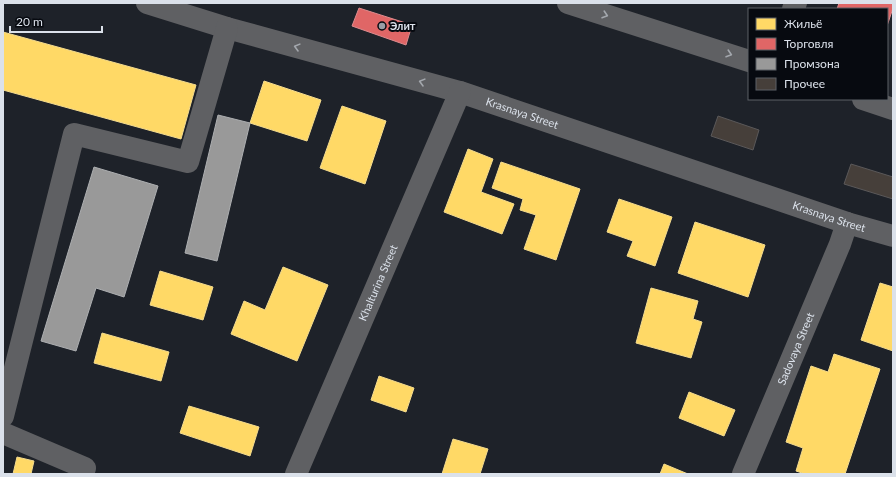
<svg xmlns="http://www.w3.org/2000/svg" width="896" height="477" font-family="Lato,sans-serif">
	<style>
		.homes { fill: #ffd966; stroke: #f4db8e }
		.shops { fill: #e06666; stroke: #de8b8e }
		.industry { fill: #999; stroke: #adafb1 }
		.building { fill: #463f3a; stroke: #5a5859 }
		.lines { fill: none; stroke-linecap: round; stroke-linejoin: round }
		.minor { stroke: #5f6063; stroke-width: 22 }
		.oneway { stroke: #a3a7ad }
		.poi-dot { fill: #999ea6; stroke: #070a10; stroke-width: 1.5 }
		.labels { text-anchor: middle; stroke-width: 4; stroke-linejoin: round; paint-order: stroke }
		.poi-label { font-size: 11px; font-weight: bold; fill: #dbe1ea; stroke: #070a10; text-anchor: start }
		.street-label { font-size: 11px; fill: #dbe1ea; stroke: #070a10 }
	</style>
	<rect width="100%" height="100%" fill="#1e2229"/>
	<!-- homes -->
	<g class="homes">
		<path d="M3 32 196 85 181 139 3 90Z"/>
		<path d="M264 81 321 100 307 141 250 123Z"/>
		<path d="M342 106 386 121 365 184 320 168Z"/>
		<path d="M468 149 493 159 481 192 514 204 502 234 444 212Z"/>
		<path d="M501 162 580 189 556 260 524 249 536 215 520 210 523 199 492 188Z"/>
		<path d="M619 199 672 217 655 266 627 256 633 241 607 232Z"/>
		<path d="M695 222 765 245 748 297 678 273Z"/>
		<path d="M283 267 328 285 297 361 231 334 244 301 265 310Z"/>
		<path d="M160 271 213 287 203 320 150 305Z"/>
		<path d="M880 283 893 287V351L861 340Z"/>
		<path d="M651 288 698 301 693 319 702 322 691 358 636 343Z"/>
		<path d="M102 333 169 352 161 381 94 363Z"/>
		<path d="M834 354 880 369 845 474H805L796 471 803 448 786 442 811 366 828 372Z"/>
		<path d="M379 376 414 388 406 412 371 400Z"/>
		<path d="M689 392 735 410 724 436 679 418Z"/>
		<path d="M189 406 259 427 250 456 180 433Z"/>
		<path d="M453 439 488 449 480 474H442Z"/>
		<path d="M17 457 34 461 31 474H13Z"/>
		<path d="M664 464 688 474H660Z"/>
	</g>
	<!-- shops -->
	<g class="shops">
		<path d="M839 3H893V8L887 26V9H837Z"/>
		<path d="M359 8 412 25 406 45 352 26Z"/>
	</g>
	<!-- industry -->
	<g class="industry">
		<path d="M218 115 250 123 217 261 185 253Z"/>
		<path d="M94 167 158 186 124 297 96 288 76 351 41 341Z"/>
	</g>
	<!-- building -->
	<g class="building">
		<path d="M718 116 759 130 753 150 711 136Z"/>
		<path d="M851 164 893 177V199L844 184Z"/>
	</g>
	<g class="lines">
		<!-- minor -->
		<g class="minor">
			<path id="s1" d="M147 3 227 28 460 92 847 223 893 236"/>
			<path d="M568 3 749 61"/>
			<path d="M793 9 796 3"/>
			<path d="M863 99 893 109"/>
			<path d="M3 416 74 134 188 162 227 28"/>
			<path d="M3 433 85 468 83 474"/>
			<path id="s2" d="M296 474 460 92"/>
			<path id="s3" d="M743 474 840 244 847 223"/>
		</g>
	</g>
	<!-- one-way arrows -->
	<defs><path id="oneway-chevron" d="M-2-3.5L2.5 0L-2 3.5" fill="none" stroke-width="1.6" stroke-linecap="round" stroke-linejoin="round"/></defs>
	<g class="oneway">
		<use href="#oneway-chevron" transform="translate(605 15) rotate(18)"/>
		<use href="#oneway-chevron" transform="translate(297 47) rotate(-165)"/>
		<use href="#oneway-chevron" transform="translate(729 54) rotate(18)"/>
		<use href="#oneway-chevron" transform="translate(422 82) rotate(-165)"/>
	</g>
	<!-- markers -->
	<circle class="poi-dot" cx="382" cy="26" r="4"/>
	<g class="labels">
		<!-- poi labels -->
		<g class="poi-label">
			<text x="390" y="30">Элит</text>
		</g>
		<!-- street labels -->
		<g class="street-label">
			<text dy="4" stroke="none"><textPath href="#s1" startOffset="391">Krasnaya Street</textPath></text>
			<text dy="4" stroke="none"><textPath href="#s1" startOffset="715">Krasnaya Street</textPath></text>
			<text dy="4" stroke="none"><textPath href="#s2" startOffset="208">Khalturina Street</textPath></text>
			<text dy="4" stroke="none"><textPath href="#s3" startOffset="136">Sadovaya Street</textPath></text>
		</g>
	</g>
	<!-- border -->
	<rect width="896" height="477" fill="none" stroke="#dbe1ea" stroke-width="8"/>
	<!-- legend -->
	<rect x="748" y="8" width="140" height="92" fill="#070a10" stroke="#5c6067"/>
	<rect x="756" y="18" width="20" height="12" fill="#ffd966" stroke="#5c6067"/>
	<text x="784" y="28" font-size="12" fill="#dbe1ea">Жильё</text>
	<rect x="756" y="38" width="20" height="12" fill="#e06666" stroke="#5c6067"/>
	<text x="784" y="48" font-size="12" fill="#dbe1ea">Торговля</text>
	<rect x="756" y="58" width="20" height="12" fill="#999999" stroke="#5c6067"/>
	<text x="784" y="68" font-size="12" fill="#dbe1ea">Промзона</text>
	<rect x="756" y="78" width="20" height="12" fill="#463f3a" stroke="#5c6067"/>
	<text x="784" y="88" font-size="12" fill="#dbe1ea">Прочее</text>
	<!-- scale -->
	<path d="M10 26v6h92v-6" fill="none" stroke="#dbe1ea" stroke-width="2"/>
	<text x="16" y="26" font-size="12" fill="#dbe1ea" stroke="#070a10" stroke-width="3" paint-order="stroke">20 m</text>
</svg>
